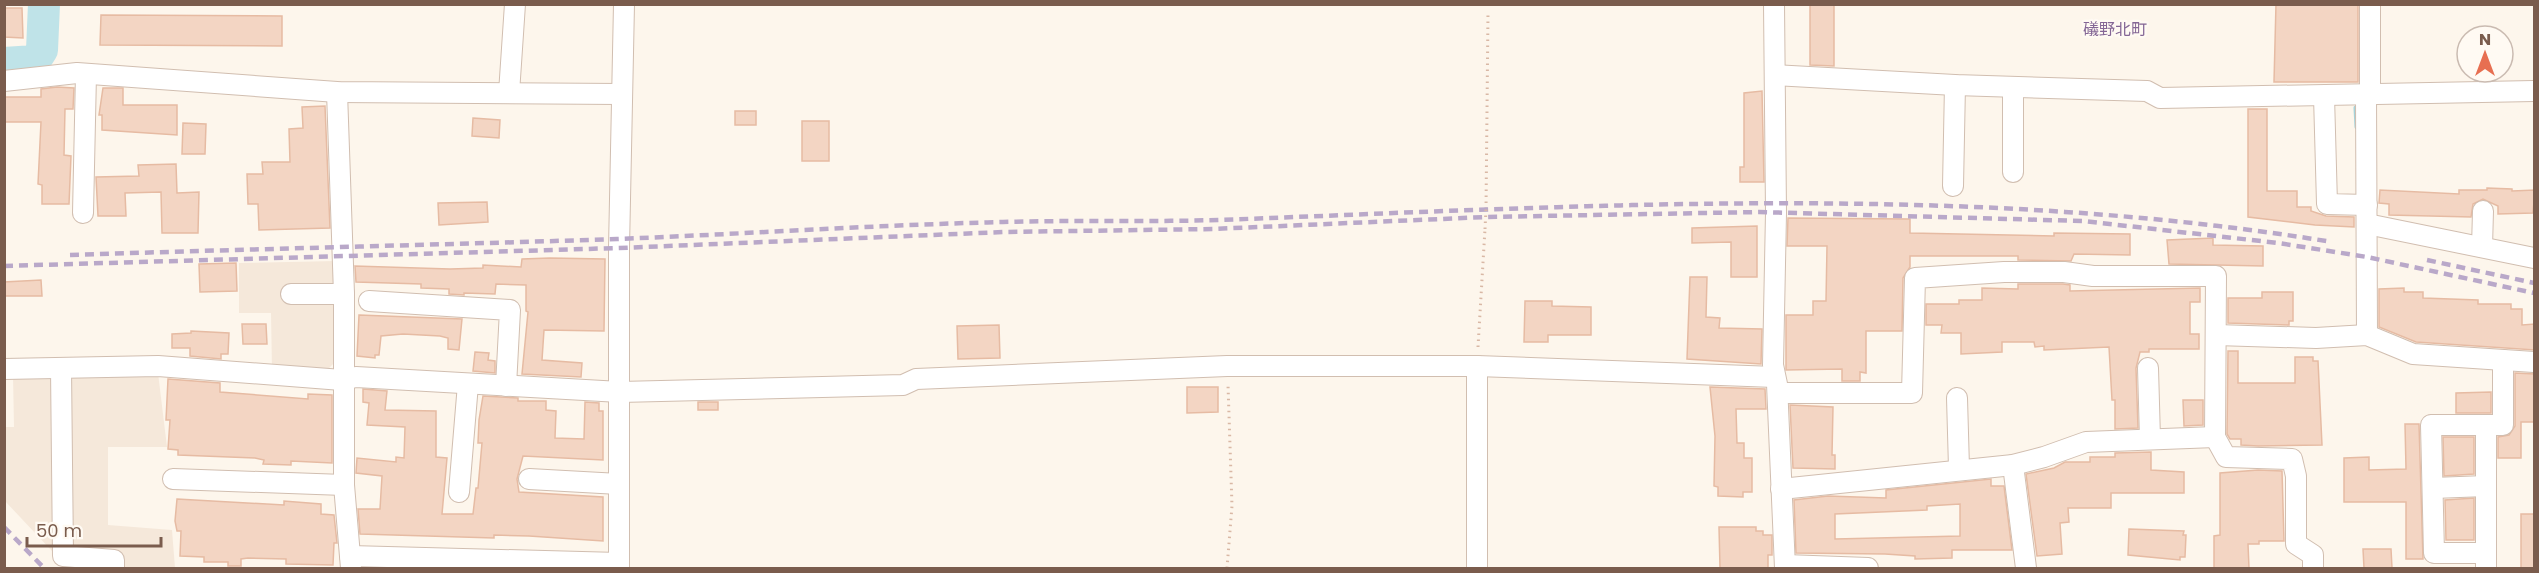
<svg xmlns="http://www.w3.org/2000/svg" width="2539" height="573" font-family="Poppins,'Noto Sans JP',sans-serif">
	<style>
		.residential { fill: #f5e8da }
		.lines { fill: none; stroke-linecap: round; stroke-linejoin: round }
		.stream { stroke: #a5d3da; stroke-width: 5 }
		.river { stroke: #bfe3e8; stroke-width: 32 }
		.building { fill: #f3d5c3; stroke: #e6bba3; stroke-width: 1.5; fill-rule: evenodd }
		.minor-casing { stroke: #d1beb0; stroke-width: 22 }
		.path { stroke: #d9b8a5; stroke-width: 3; stroke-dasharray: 1.5 4.5; stroke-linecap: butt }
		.minor { stroke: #fff; stroke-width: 20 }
		.rail { stroke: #b9a8c9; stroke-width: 4.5; stroke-dasharray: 9 6; stroke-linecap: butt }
		.path-bridge { stroke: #d9b8a5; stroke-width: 3; stroke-dasharray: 1.5 4.5; stroke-linecap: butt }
		.labels { text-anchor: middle; stroke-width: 4.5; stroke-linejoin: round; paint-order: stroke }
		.neighbourhood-label { font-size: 16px; fill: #846695; stroke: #fffaf3 }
	</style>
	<rect width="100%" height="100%" fill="#fdf6ec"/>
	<!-- residential -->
	<g class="residential">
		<path d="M336 261 334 363 325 372 272 370 271 313H239V263Z"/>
		<path d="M158 373 167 447H108V525L172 530 175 568H68L5 501V427H14L13 375Z"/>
	</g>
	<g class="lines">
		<!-- stream -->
		<path class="stream" d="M2356 108 2357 127"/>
		<!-- river -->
		<path class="river" d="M4 63 35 61 42 50 44 4"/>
	</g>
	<!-- building -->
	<g class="building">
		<path d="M1810 4H1834V66L1810 65Z"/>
		<path d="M2276 4H2358V82H2274Z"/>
		<path d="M4 8H22L23 38 4 37Z"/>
		<path d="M101 15 282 16V46L100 45Z"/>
		<path d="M57 87 74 88 73 109H65L64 155 71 156 69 204H42V185L38 184 41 122H4V97H41V89Z"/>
		<path d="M103 88H123V105H177V135L102 130V115H99Z"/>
		<path d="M1762 91 1764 182H1740V167H1744V93Z"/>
		<path d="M325 106 330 228 259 230 258 204H248L247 174H263L262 162H290L289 129 303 128 302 107Z"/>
		<path d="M2248 109H2267V191H2297V207H2311V211L2326 216 2354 217V227L2315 225 2248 217Z"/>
		<rect x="735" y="111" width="21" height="14"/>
		<path d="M473 118 500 120 499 138 472 136Z"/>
		<rect x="802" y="121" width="27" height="40"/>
		<path d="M183 123 206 124 205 154H182Z"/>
		<path d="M176 164 177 193 199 192 198 233H162L161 192 125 193 126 216H98L96 177 139 176 138 165Z"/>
		<path d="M2487 188 2512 189V191L2535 190 2533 213 2498 214V206L2483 199 2473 204 2471 217 2389 215V204L2379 203 2380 190 2459 194V190H2487Z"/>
		<path d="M487 202 488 222 439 225 438 203Z"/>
		<path d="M1788 218 1910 219V233L2054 236V233L2130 234V255L2074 254 2071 261 2018 260V256H1910V267L1903 278 1902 331H1866V373L1860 372V381H1842V369L1786 370V315H1813V301H1826L1827 246H1787Z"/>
		<path d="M1757 226V277H1731V242L1692 243V228Z"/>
		<path d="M2213 238V245L2263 246V266L2169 264 2167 240Z"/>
		<path d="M550 258 605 259 604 331 544 330 542 360 582 363 581 377 522 374 528 312 526 311V285L496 284 495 294 464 293V295L449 294V289L421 288V284L356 282 355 266 450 269 483 268V265L521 267 522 259Z"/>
		<path d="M236 263 237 291 200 292 199 264Z"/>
		<path d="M1690 277H1707L1706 317 1720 318 1719 328 1762 329 1761 364 1687 359Z"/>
		<path d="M41 280 42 296H4V282Z"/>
		<path d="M2018 284H2063L2070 285V291L2200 288V302H2190V334H2199V349H2149V352H2140L2136 368 2138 428 2115 429V400H2112L2109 347 2044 350V346L2035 347 2034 342H2002V352L1961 354V333H1941L1942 325H1926V304H1959V300H1982V288L2018 289Z"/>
		<path d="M2404 288V292H2423V298L2478 300V304H2511V309H2522V325L2535 324V350L2416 342 2379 327V289Z"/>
		<path d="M2262 292H2293V321H2289V325L2228 323V298H2262Z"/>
		<path d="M1525 301H1552V306L1591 307V335H1548V342H1524Z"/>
		<path d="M359 315 462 319 459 350 448 349V338L440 336 403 334 381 336 379 355H375V358L357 356Z"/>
		<path d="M242 324H266L267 344H243Z"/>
		<path d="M999 325 1000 358 958 359 957 326Z"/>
		<path d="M191 331 229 333 228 354H221V359L190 356V348H172V334L191 333Z"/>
		<path d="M2228 351H2238V383H2295V357H2313V361H2318L2322 445 2258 446 2241 445V439H2230L2227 434Z"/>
		<path d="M475 352 489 353 488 360 495 361V373L473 371Z"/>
		<path d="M2515 373 2535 374V422H2521V458H2498V437L2509 435 2515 426Z"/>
		<path d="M168 379 220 383V392L308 399V394L332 395V463L291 461V465L263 464 264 460 255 458 178 455V450L168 449 170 420H166Z"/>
		<path d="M1187 387H1218V412L1187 413Z"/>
		<path d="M1710 387 1765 389 1766 409H1736L1737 443H1744V458H1752V492H1743V497L1718 496V487L1714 486 1715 436Z"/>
		<path d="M363 389 387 391 385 410 436 411V457L447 458 442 514H473L476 488H478L482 443H478L479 420 483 396 518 398V401H546V410L556 411 555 438 584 439 585 402 599 403V411H603V460L523 456 517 479 519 492 603 497V541L529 536 494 535V538L360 534 358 509H380L382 476 356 473 357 458 396 462V457L404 458 405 427 367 425 369 403 363 402Z"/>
		<path d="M2491 392V413H2456V393Z"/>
		<path d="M2183 400H2203V425L2184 426Z"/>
		<rect x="698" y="402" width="20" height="8"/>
		<path d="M1790 405 1833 407 1832 455H1835V469L1793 468Z"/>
		<path d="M2405 424H2419L2423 559H2406V502H2344V458L2369 457V470L2406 469Z"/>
		<path d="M2443 437H2474V474L2444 476Z"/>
		<path d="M2151 452V470L2184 472V493H2111V508H2068L2069 522 2060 523 2062 554 2037 556 2026 474 2054 468 2065 462H2090V457H2115V453Z"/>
		<path d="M2258 470 2282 471 2284 541H2259V544H2248L2249 568H2214V536L2220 535V473Z"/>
		<path d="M1991 479V486H2004L2012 550H1952V558L1915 559V556L1885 554 1796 553 1794 500 1828 496 1886 498V490ZM1960 504V536L1835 539V514L1927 510V506Z"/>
		<path d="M2474 498V540H2446L2445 500Z"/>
		<path d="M177 499 284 505V501L321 504V514L334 515 337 543H334L333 565 286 564V559L248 558 241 559V566H228V562H204V557L180 556 181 531H177L175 521Z"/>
		<rect x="2521" y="514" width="14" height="54"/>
		<path d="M1719 527H1756V531H1763V535H1772V555H1768V568H1720Z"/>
		<path d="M2129 529 2184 531 2183 535H2186L2185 557H2180V560L2128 555Z"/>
		<path d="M2363 549H2391L2392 568H2364Z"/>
	</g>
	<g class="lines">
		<!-- minor casing -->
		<g class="minor-casing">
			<g id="minor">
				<path d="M1774 4 1776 213 1773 365 1777 384 1785 568"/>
				<path d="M2370 4V92"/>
				<path d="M1775 75 1955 85 2147 91 2160 98 2534 91"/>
				<path d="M4 81 77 73 337 92 621 94"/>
				<path d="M2013 87V172"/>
				<path d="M337 92 344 294V485L351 568"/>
				<path d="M509 93 515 4"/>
				<path d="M2366 95 2367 335"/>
				<path d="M2324 96 2327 204 2367 205"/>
				<path d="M1953 186 1955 85"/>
				<path d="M83 213 86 74"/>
				<path d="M2367 224 2534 258"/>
				<path d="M2482 247 2483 211"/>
				<path d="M291 294H344"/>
				<path d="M369 301 510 310 506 386"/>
				<path d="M2216 335 2316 338 2367 335 2413 354 2534 362"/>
				<path d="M1477 366V568"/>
				<path d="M61 368 63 556 114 560V568"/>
				<path d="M2148 368 2150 439"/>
				<path d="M4 369 158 366 342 380 356 377 620 392 903 385 916 379 1227 366H1477L1775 377"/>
				<path d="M1778 393H1912L1915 278 2004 272H2064L2093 276H2216L2215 437 2226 457 2292 459 2296 476V544L2313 555V568"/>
				<path d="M1957 398 1959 468"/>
				<path d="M2013 465 2026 568"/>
				<path d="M173 479 344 485"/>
				<path d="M529 479 619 484"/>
				<path d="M2433 488 2486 486"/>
				<path d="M1781 489 2013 465 2044 457 2086 442 2215 437"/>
				<path d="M459 492 468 384"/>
				<path d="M2486 553H2434L2431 425H2486"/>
				<path d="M350 556 619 563"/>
				<path d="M1785 565 1868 568"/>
				<path d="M619 568V248L624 4"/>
				<path d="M2486 568V425H2503V360"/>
			</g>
		</g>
		<!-- path -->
		<g class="path">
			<path d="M1486 209 1488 12"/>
			<path d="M1478 347 1485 229"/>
			<path d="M1227 568 1232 506 1228 385"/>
		</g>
		<!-- minor -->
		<use href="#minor" class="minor"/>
		<!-- rail -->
		<g class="rail">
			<path d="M70 255C252 249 435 245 617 239 745 234 874 225 1003 222 1075 220 1147 222 1219 220 1589 206 1966 182 2332 242"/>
			<path d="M2427 260 2534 283"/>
			<path d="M4 266 619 248 1003 232 1213 229 1486 217 1759 212 2083 221 2278 243 2367 257 2534 293"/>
			<path d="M4 527 44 568"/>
		</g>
		<!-- path-bridge -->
		<path class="path-bridge" d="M1485 229 1486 209"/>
	</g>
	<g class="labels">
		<!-- neighbourhood labels -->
		<g class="neighbourhood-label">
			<text x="2115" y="35">礒野北町</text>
		</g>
	</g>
	<!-- border -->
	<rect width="2539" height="573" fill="none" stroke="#7a5c4d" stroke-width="12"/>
	<!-- north arrow -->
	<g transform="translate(2485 54)"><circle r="28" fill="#fffaf3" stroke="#cabbb1" stroke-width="1.5"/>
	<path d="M0-4.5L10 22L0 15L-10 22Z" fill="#e76f51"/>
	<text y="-9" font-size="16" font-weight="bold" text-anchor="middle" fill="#7a5c4d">N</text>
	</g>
	<!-- scale -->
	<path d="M27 537v9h134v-9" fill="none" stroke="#7a5c4d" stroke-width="3"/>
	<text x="36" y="537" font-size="18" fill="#7a5c4d" stroke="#fffaf3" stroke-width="4.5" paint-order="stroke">50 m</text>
</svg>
